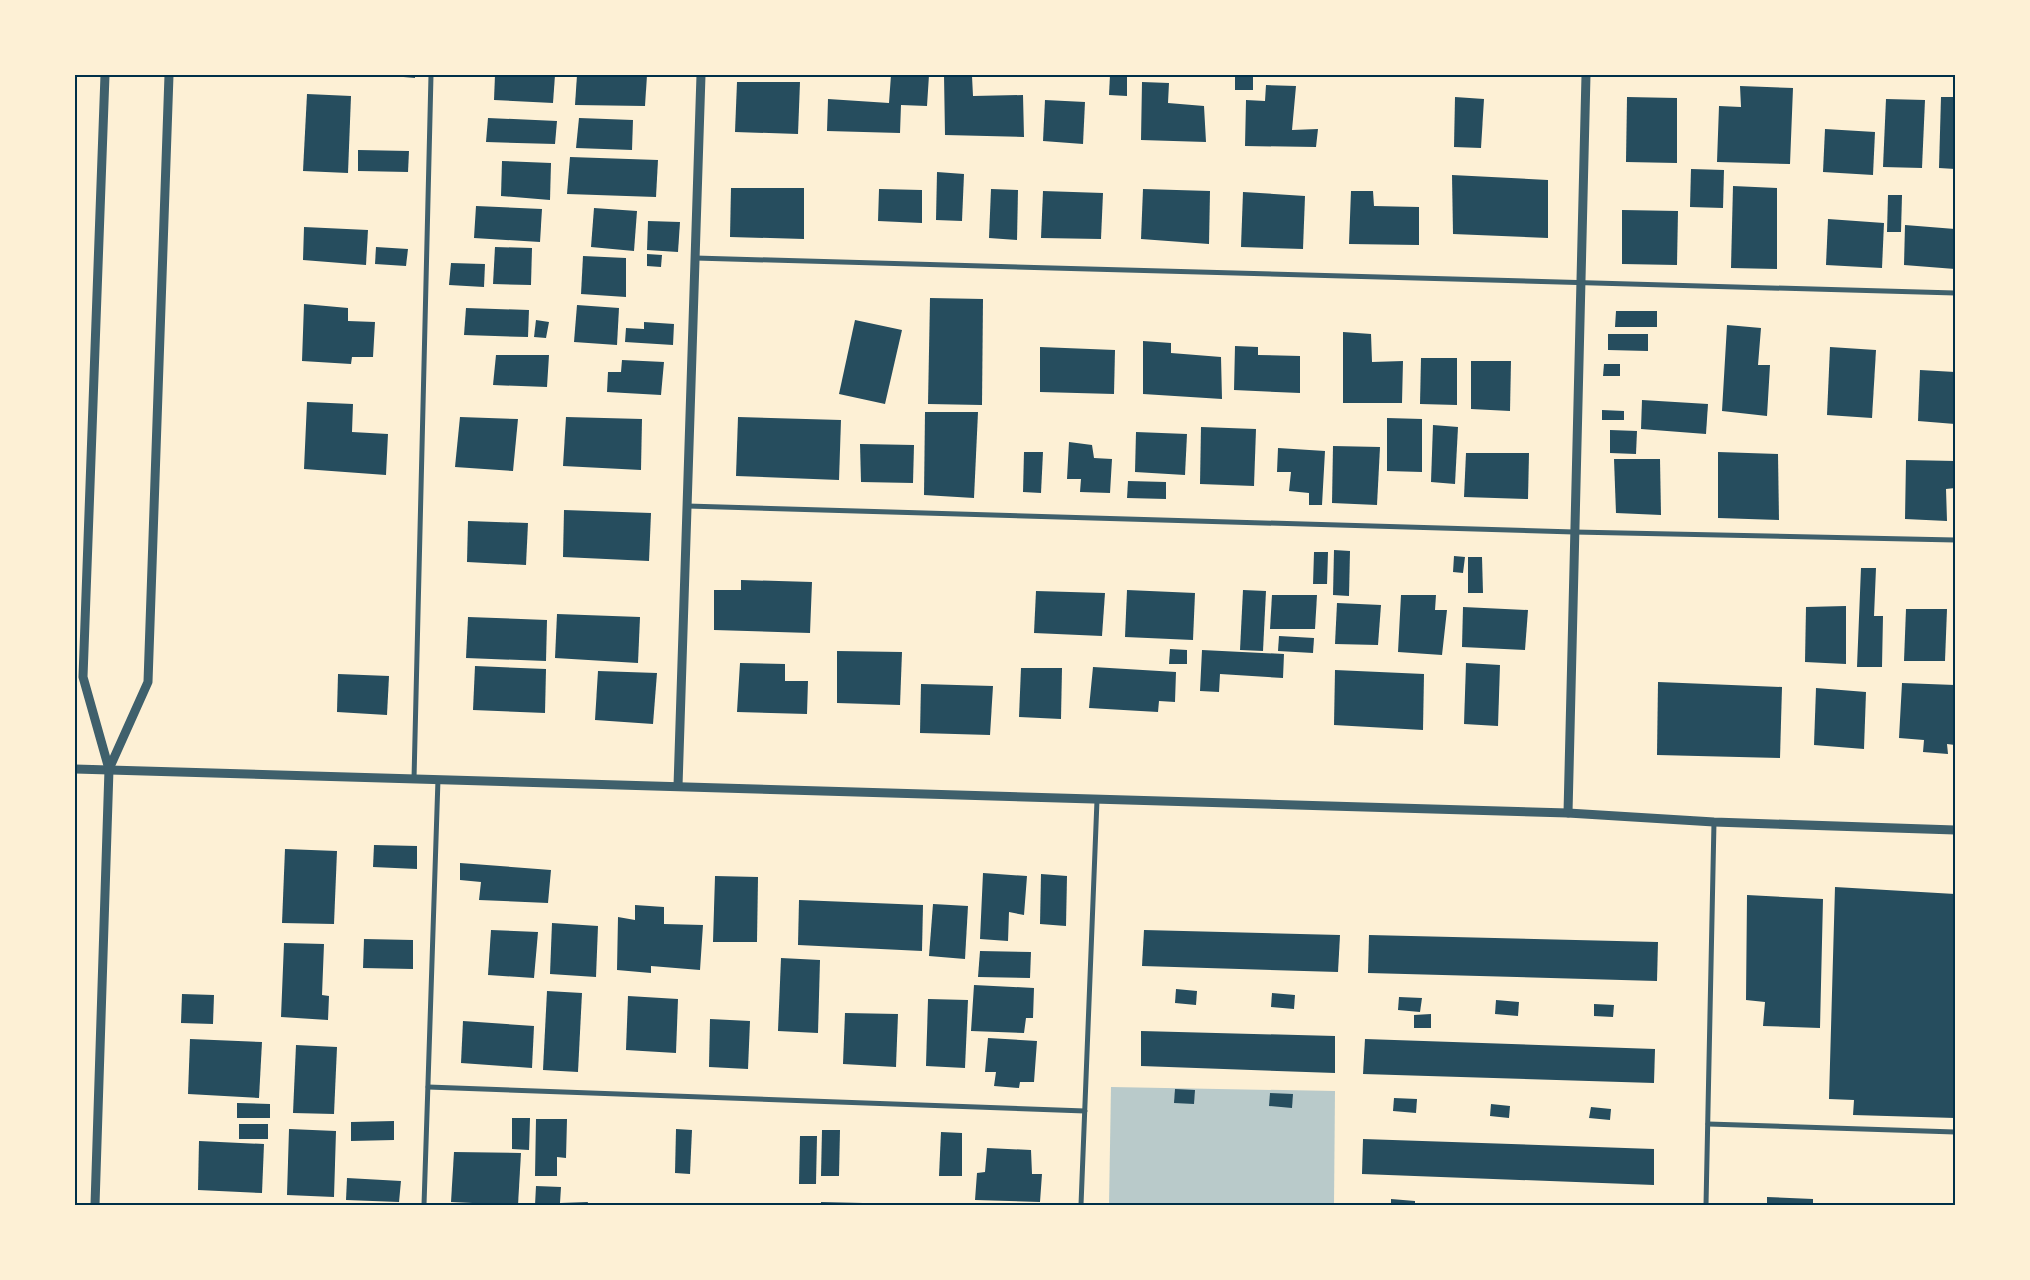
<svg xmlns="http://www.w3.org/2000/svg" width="2030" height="1280" font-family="'Public Sans',sans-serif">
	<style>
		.green { fill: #b9caca }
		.building { fill: #264d5e }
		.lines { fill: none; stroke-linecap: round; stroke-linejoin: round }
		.minor { stroke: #3f606c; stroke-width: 5 }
		.tertiary { stroke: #3f606c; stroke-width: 9 }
		.neatline { fill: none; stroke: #003049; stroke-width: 2 }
	</style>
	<rect width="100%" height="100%" fill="#fdf0d5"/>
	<!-- green -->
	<path class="green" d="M1111 1087 1335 1091 1334 1205H1109Z"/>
	<!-- building -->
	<g class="building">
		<path d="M392 75H415V78L392 76Z"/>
		<path d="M495 75H555L553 103 494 100Z"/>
		<path d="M577 75H647L645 106 575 105Z"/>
		<path d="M891 75H929L927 106 901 105 900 133 827 131 828 99 889 103Z"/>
		<path d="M944 75 972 76 973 96 1023 95 1024 137 945 135Z"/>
		<path d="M1110 75H1127V96L1109 95Z"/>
		<rect x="1235" y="75" width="18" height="15"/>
		<path d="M737 82H800L798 134 735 132Z"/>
		<path d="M1142 82 1169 83 1168 103 1204 106 1206 142 1141 140Z"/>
		<path d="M1266 85 1296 86 1292 130 1318 129 1316 147 1245 146 1246 100 1265 101Z"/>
		<path d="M1740 86 1793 88 1790 164 1717 162 1719 106 1741 107Z"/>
		<path d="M307 94 351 96 348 173 303 171Z"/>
		<path d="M1455 97 1484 99 1481 148 1454 147Z"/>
		<path d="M1627 97 1677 98V163L1626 162Z"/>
		<path d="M1941 97H1955V169L1939 168Z"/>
		<path d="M1886 99 1925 100 1922 168 1883 167Z"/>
		<path d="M1045 100 1085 102 1083 144 1043 141Z"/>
		<path d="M488 118 557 121 555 144 486 142Z"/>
		<path d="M579 118 633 120 632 150 576 148Z"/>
		<path d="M1825 129 1875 132 1873 175 1823 172Z"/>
		<path d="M358 150 409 151 408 172 358 171Z"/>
		<path d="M570 157 658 160 656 197 567 194Z"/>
		<path d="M502 161 551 163 550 200 501 196Z"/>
		<path d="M1691 169 1724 170 1723 208 1690 207Z"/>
		<path d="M937 172 964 174 962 221 936 220Z"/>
		<path d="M1452 175 1548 180V238L1453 234Z"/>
		<path d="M1733 186 1777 188V269L1731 268Z"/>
		<path d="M731 188H804V239L730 237Z"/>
		<path d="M879 189 922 190V223L878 221Z"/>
		<path d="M991 189 1018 190 1017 240 989 238Z"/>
		<path d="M1143 189 1210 191 1209 244 1141 239Z"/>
		<path d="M1043 191 1103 193 1101 239 1041 238Z"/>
		<path d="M1351 191H1373L1374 206 1419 207V245L1349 244Z"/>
		<path d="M1243 192 1305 196 1303 249 1241 247Z"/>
		<path d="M1888 195H1902L1901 232H1887Z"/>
		<path d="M476 206 542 209 540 242 474 238Z"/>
		<path d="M594 208 637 211 634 251 591 247Z"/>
		<path d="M1622 210 1678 211 1677 265 1622 264Z"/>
		<path d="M1828 219 1884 223 1882 268 1826 265Z"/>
		<path d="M648 221 680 222 678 252 647 250Z"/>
		<path d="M1905 225 1955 229V269L1904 265Z"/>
		<path d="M304 227 368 230 366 265 303 260Z"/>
		<path d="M376 247 408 249 406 266 375 264Z"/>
		<path d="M495 247 532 248 531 285 493 284Z"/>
		<path d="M647 254 662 255 661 267 647 266Z"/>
		<path d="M583 256 626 258V297L581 294Z"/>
		<path d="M451 263 485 264 484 287 449 285Z"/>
		<path d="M930 298 983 299 982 405 928 404Z"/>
		<path d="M304 304 348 308V321L375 322 373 357H352L351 364 302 361Z"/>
		<path d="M577 305 619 308 617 345 574 342Z"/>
		<path d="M466 308 529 310 528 337 464 335Z"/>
		<path d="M1616 311H1657V327H1615Z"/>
		<path d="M536 320 549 322 546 338 534 337Z"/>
		<path d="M855 320 902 330 885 404 839 394Z"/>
		<path d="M644 322 674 324 673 345 625 342 626 328 644 329Z"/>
		<path d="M1727 325 1761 328 1758 365H1770L1767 416 1722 411Z"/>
		<path d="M1343 332 1371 334 1372 362 1403 361 1402 403H1343Z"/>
		<path d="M1608 334H1648V351L1608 350Z"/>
		<path d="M1143 341 1171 343V353L1221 357 1222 399 1143 394Z"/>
		<path d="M1235 346 1258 347V355L1300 356V393L1234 390Z"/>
		<path d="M1040 347 1115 350 1114 394 1040 392Z"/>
		<path d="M1830 347 1876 350 1872 418 1827 415Z"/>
		<path d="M496 355H549L547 387 493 385Z"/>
		<path d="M1421 358H1457V405L1420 404Z"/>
		<path d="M622 360 664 362 661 395 607 392 608 372H621Z"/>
		<path d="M1471 361H1511L1510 411 1471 409Z"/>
		<path d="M1604 364H1620V376H1603Z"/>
		<path d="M1920 370 1955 372V424L1918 421Z"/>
		<path d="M1642 400 1708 404 1706 434 1641 429Z"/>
		<path d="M307 402 353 404 352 432 388 434 386 475 304 469Z"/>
		<path d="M1602 410 1624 411V420H1602Z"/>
		<path d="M925 412H978L974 498 924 495Z"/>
		<path d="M460 417 518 419 513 471 455 467Z"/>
		<path d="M566 417 642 419 641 470 563 466Z"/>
		<path d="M738 417 841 420 839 480 736 476Z"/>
		<path d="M1387 418 1422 419V472L1387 471Z"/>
		<path d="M1433 425 1458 427 1455 484 1431 482Z"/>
		<path d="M1201 427 1256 429 1254 486 1200 484Z"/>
		<path d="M1610 430 1637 431 1636 454 1610 453Z"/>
		<path d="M1136 432 1187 434 1185 475 1135 472Z"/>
		<path d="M1069 442 1092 445 1094 458 1112 459 1110 493 1080 492 1081 479H1067Z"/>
		<path d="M860 444 914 445 913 483 861 482Z"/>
		<path d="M1333 446 1380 447 1377 505 1332 503Z"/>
		<path d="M1278 448 1325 451 1322 505H1309V493L1289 491 1291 472H1277Z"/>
		<path d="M1024 452H1043L1041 493 1023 492Z"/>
		<path d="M1718 452 1778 454 1779 520 1718 518Z"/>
		<path d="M1466 453H1529L1528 499 1464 497Z"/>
		<path d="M1614 459H1660L1661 515 1616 513Z"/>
		<path d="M1906 460 1955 461V488L1946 489 1947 521 1905 519Z"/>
		<path d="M1128 481 1166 482V499L1127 498Z"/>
		<path d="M564 510 651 513 649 561 563 557Z"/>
		<path d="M468 521 528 523 526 565 467 562Z"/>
		<path d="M1334 550 1350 551 1349 596 1333 595Z"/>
		<path d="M1314 552H1328L1327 584H1313Z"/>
		<path d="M1454 556 1465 557 1463 573 1453 572Z"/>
		<path d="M1468 557H1482L1483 593H1468Z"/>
		<path d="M1861 568H1876L1874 616H1883L1882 667H1857Z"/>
		<path d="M741 580 812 582 810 633 714 630V590H741Z"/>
		<path d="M1127 590 1195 593 1193 640 1125 637Z"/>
		<path d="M1243 590 1266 591 1263 651 1240 650Z"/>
		<path d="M1036 591 1105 593 1102 636 1034 633Z"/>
		<path d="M1272 595H1317L1315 629H1270Z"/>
		<path d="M1401 595H1436L1435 610H1447L1442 655 1398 652Z"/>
		<path d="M1337 603 1381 605 1378 645 1335 644Z"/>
		<path d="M1846 606V664L1805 662 1806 607Z"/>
		<path d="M1463 607 1528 610 1525 650 1462 647Z"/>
		<path d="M1906 609H1947L1945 661H1904Z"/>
		<path d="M557 614 640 617 638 663 555 658Z"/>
		<path d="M468 617 547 620 546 661 466 658Z"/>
		<path d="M1279 636 1314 638 1313 653 1278 651Z"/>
		<path d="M1170 649 1187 650V664H1169Z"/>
		<path d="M1202 650 1284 654 1283 678 1220 674 1219 692 1200 691Z"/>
		<path d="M837 651 902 652 900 705 837 703Z"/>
		<path d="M740 663 785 664V681H808L807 714 737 712Z"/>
		<path d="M1466 663 1500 665 1498 726 1464 724Z"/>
		<path d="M475 666 546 669 545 713 473 710Z"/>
		<path d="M1093 667 1176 672 1175 702 1159 701 1158 712 1089 708Z"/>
		<path d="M1021 668H1062L1061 719 1019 717Z"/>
		<path d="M1335 670 1424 674 1423 730 1334 725Z"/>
		<path d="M598 671 657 673 653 724 595 720Z"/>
		<path d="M338 674 389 676 387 715 337 712Z"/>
		<path d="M1658 682 1782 687 1780 758 1657 755Z"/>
		<path d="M1902 683 1955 685V745L1947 744 1948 754 1923 752 1924 740 1899 738Z"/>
		<path d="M921 684 993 686 990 735 920 733Z"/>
		<path d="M1816 688 1866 692 1864 749 1814 745Z"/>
		<path d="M374 845 417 846V869L373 867Z"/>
		<path d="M285 849 337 851 334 924 282 923Z"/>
		<path d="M460 863 551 870 548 903 479 900 481 882 460 880Z"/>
		<path d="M983 873 1027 876 1024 915 1009 912 1008 941 980 939Z"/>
		<path d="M1041 874 1067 876 1066 926 1040 924Z"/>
		<path d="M715 876 758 877 757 942H713Z"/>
		<path d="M1835 887 1955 894V1118L1853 1115 1854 1100 1829 1099Z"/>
		<path d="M1747 895 1823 899 1820 1028 1763 1026 1765 1002 1746 1000Z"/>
		<path d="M799 900 923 905 922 951 798 945Z"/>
		<path d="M933 904 968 906 965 959 929 956Z"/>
		<path d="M635 905 664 907V924L703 925 700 970 651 966V973L617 970 618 917 635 920Z"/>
		<path d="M552 923 598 926 596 977 550 974Z"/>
		<path d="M491 930 538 932 534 978 488 975Z"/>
		<path d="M1144 930 1340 935 1338 972 1142 966Z"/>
		<path d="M1369 935 1658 942 1657 981 1368 973Z"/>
		<path d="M364 939 413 940V969L363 968Z"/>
		<path d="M284 943 324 944 322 995 329 996 328 1020 281 1017Z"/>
		<path d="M980 951 1031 952 1030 978 978 977Z"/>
		<path d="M781 958 820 960 818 1033 778 1031Z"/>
		<path d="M974 985 1034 988 1033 1018H1026L1024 1033 971 1031Z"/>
		<path d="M1176 989 1197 991 1196 1005 1175 1003Z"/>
		<path d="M547 991 582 993 578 1072 543 1070Z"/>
		<path d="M1272 993 1295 995 1294 1009 1271 1007Z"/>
		<path d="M182 994 214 995 213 1024 181 1023Z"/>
		<path d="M628 996 678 999 676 1053 626 1050Z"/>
		<path d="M1399 997 1422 998 1420 1012 1398 1010Z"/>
		<path d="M928 999 968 1000 965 1068 926 1066Z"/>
		<path d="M1496 1000 1519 1002 1518 1016 1495 1014Z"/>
		<path d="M1594 1004 1614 1005 1613 1017 1594 1016Z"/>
		<path d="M845 1013 898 1014 896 1067 843 1064Z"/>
		<path d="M1431 1014V1028H1414V1015Z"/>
		<path d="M710 1019 750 1021 748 1069 709 1067Z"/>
		<path d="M463 1021 534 1026 532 1068 461 1063Z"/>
		<path d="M1141 1031 1335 1036V1073L1141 1066Z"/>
		<path d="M988 1038 1037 1041 1034 1082H1020L1019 1088 994 1086 996 1072H985Z"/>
		<path d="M190 1039 262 1042 259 1098 188 1094Z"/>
		<path d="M1365 1039 1655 1049 1654 1083 1363 1074Z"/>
		<path d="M296 1045 337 1047 334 1114 293 1113Z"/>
		<path d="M1175 1089 1195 1090 1194 1104 1174 1103Z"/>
		<path d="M1270 1093 1293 1094 1292 1108 1269 1106Z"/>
		<path d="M1394 1098 1417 1099 1416 1113 1393 1111Z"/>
		<path d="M237 1103 270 1104V1118H237Z"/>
		<path d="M1491 1104 1510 1106 1509 1118 1490 1116Z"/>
		<path d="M1591 1107 1611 1109 1610 1120 1589 1118Z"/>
		<path d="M512 1118H530L529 1150 512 1149Z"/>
		<path d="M536 1119H567L566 1158 557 1157V1176H535Z"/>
		<path d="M394 1121V1140L351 1141V1122Z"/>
		<rect x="239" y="1124" width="29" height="15"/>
		<path d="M289 1129 336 1131 334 1197 287 1195Z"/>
		<path d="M676 1129 692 1130 690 1174 675 1173Z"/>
		<path d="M822 1130H840L839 1176H821Z"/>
		<path d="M941 1132 962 1133V1176H939Z"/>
		<path d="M800 1136H817L816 1184H799Z"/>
		<path d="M1363 1139 1654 1149V1185L1362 1174Z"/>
		<path d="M199 1141 264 1144 262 1193 198 1190Z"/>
		<path d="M987 1148 1031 1150 1032 1174H1042L1040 1202 975 1200 977 1173 985 1172Z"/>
		<path d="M454 1152 521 1153 518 1205 451 1202Z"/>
		<path d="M347 1178 401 1181 399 1202 346 1200Z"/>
		<path d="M536 1186 561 1187 560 1203 588 1202 587 1205H535Z"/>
		<path d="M1767 1197 1813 1199V1205H1767Z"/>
		<path d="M1391 1199 1415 1201V1205H1391Z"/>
		<path d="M821 1202 863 1203 862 1205H821Z"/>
	</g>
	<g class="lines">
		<!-- minor -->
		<g class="minor">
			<path d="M695 258 1955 293"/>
			<path d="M687 506 1574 532 1955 540"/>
			<path d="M414 779 431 75"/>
			<path d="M428 1087 1085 1111"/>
			<path d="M1708 1124 1955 1132"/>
			<path d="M424 1205 438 779"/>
			<path d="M1081 1205 1097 800"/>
			<path d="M1706 1205 1714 822"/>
		</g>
		<!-- tertiary -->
		<g class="tertiary">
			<path d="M75 769 1568 813 1714 822 1955 830"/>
			<path d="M109 769 148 682 169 75"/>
			<path d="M678 786 701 75"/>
			<path d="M1568 813 1586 75"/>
			<path d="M95 1205 109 769 83 677 105 75"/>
		</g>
	</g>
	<!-- border -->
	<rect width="2030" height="1280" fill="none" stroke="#fdf0d5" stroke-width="152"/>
	<rect x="76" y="76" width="1878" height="1128" class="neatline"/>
</svg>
